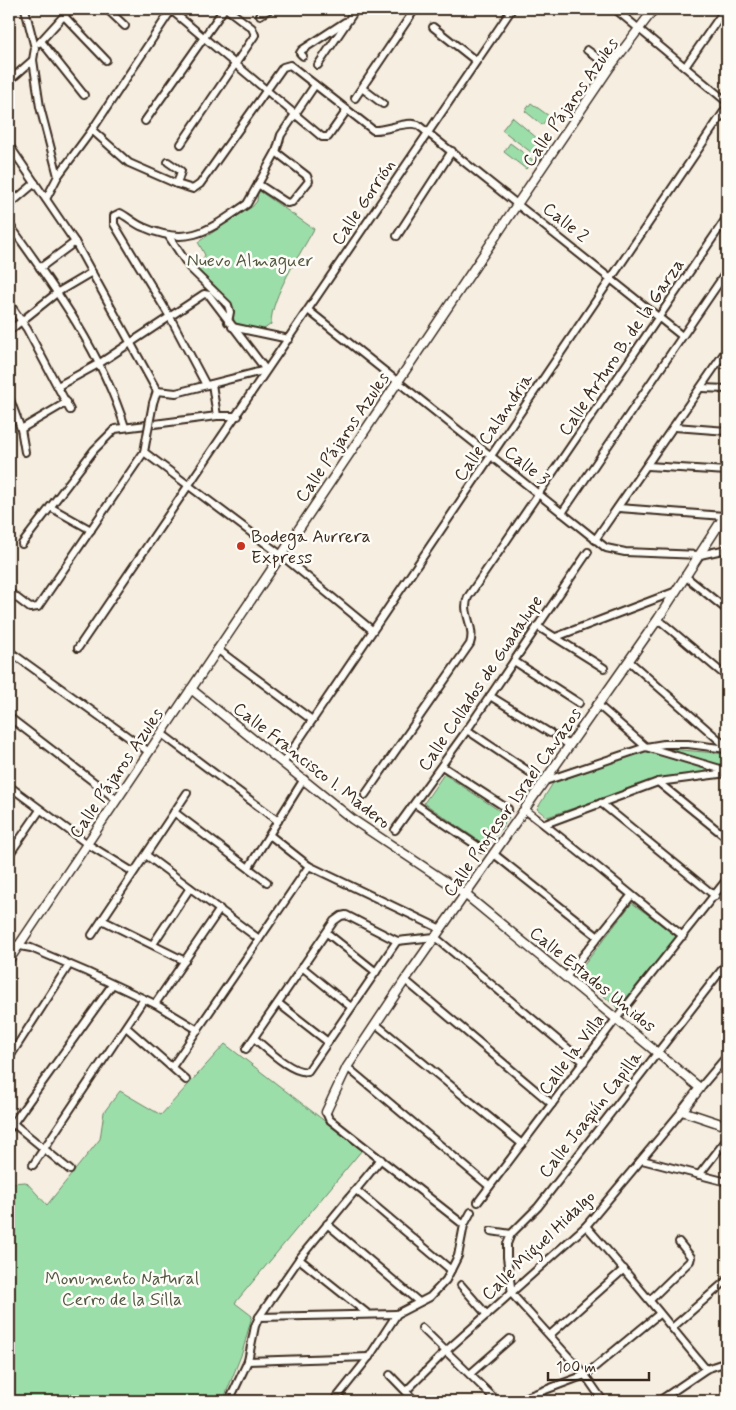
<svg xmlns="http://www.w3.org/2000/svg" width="736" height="1410" font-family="Mynerve,sans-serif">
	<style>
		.green { fill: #9cdea9; stroke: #6c8464 }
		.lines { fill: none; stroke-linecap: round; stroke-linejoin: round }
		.minor-casing { stroke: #3b2a1e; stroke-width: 10 }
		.tertiary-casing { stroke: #3b2a1e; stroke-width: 11 }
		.minor { stroke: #fdfcf7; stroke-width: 6 }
		.tertiary { stroke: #fdfcf7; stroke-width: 8 }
		.minor-bridge-casing { stroke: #3b2a1e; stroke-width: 10; stroke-linecap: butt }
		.minor-bridge { stroke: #fdfcf7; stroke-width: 6 }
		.poi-dot { fill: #c8321e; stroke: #fdfcf7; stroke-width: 2 }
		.labels { text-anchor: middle; stroke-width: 5; stroke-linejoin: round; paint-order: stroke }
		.street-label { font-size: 18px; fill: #3b2a1e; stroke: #fdfcf7 }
		.park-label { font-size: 18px; fill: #535741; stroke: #fdfcf7 }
		.poi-label { font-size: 18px; fill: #3b2a1e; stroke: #fdfcf7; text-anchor: start }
	</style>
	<rect width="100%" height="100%" fill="#f5eee1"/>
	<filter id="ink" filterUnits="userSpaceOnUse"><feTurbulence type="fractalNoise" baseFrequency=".02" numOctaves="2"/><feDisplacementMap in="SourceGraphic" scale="10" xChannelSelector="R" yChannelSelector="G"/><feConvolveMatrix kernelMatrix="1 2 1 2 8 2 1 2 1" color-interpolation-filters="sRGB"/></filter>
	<g filter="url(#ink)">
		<!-- green -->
		<g class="green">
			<path d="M531 103 549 116 542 125 525 111Z"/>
			<path d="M512 117 544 144 536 156 502 130Z"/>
			<path d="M510 143 533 160 526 169 504 152Z"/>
			<path d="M258 190 314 229C300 255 271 296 271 324L263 330 234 323C234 300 213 284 198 270L205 255 198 242 253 206 257 201Z"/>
			<path d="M670 749 727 754V768Z"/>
			<path d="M647 750 717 771 661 779 547 817 537 809 553 783Z"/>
			<path d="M444 774 509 817 488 847 424 803Z"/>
			<path d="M632 903 677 936 618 1008 577 974Z"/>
			<path d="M225 1044 362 1150 235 1303 252 1316 242 1353 223 1401H9V1183L26 1182 47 1205 100 1139 104 1112 120 1091 161 1115Z"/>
		</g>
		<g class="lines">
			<!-- minor casing -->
			<g class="minor-casing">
				<g id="minor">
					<path d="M25 9 35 48 33 60 40 107 58 176"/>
					<path d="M107 9 125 26"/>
					<path d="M615 9 727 102"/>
					<path d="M171 10 322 137H328L347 110"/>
					<path d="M260 15 270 9"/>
					<path d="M64 16 106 60"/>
					<path d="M433 27 476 61"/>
					<path d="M41 41 84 95"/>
					<path d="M39 43 70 9"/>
					<path d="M587 50 610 67"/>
					<path d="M303 56 300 53 302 50 345 22"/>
					<path d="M318 65 356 9"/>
					<path d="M685 67 725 9"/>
					<path d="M9 81 33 60"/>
					<path d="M362 88 383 104"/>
					<path d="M355 98 415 9"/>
					<path d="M145 121 224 9"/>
					<path d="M92 130 129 163 177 184 193 189 200 184 283 67 290 65 373 130C387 131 407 120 418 125L682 336"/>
					<path d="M181 144 255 35 252 28 227 9"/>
					<path d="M9 145 75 242 157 391"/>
					<path d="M168 162 181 171 177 184"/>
					<path d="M258 184 287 203 292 202 309 181 307 176 276 152"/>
					<path d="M46 199 58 176 92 130 172 9"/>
					<path d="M9 205 35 183"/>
					<path d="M9 224C55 288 101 351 125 427"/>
					<path d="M168 235 190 268 228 305 230 312 228 322"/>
					<path d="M397 236 452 151"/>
					<path d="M40 268 75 242"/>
					<path d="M9 303 27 329 70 410"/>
					<path d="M308 310 606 548 625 552 700 555 727 549"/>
					<path d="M232 327 289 339"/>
					<path d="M9 331 58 292 92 272"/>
					<path d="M212 384 217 416H238"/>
					<path d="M206 385 170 317 114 224V216L120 213C128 217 135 224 143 227 190 248 210 229 247 204L276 152 281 135 315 85"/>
					<path d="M58 386 100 363 204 294 209 295 266 370"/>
					<path d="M702 388 727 389"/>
					<path d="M9 397 21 429 25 452"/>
					<path d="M153 403 157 391 176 393 266 370"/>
					<path d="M675 427 727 431"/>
					<path d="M21 429 67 402"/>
					<path d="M148 430 144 452 281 555 372 630"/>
					<path d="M648 466 727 471"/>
					<path d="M50 507 91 530"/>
					<path d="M619 508 724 516"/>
					<path d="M562 513 727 271"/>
					<path d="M595 540 727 349"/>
					<path d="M22 544 94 450 115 429 217 416"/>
					<path d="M685 576 727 610"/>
					<path d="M9 592 30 608 38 607 144 452"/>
					<path d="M658 619 727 677"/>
					<path d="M537 626 604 668"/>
					<path d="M556 637 674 592"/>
					<path d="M78 648 512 9"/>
					<path d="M217 649 312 720"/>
					<path d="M9 651 149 752"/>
					<path d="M514 661 579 703"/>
					<path d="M629 661 727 747"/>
					<path d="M490 696 550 733"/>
					<path d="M597 704 646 747 727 771"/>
					<path d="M9 717 116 799"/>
					<path d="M467 730 531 773"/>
					<path d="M162 734 278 821"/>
					<path d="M556 736 569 745"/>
					<path d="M284 762 727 107"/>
					<path d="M442 766 508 809"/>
					<path d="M545 781 646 747 664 744H688L727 749"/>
					<path d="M658 782 727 838"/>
					<path d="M9 786 86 843 133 872"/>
					<path d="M365 795 470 644C476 627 461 613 468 597L727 217"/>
					<path d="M601 803 715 896"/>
					<path d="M415 804 482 849"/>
					<path d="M525 810C579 850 630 895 683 936"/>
					<path d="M174 812 267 882"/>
					<path d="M545 824 658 782 727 773"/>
					<path d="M395 830 467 730 588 552"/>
					<path d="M271 836 309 866 441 929"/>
					<path d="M494 854 597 936"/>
					<path d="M9 855 40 810"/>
					<path d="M146 855 259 939"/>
					<path d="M249 867 304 779"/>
					<path d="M102 920 185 961"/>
					<path d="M327 933 376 972"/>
					<path d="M92 935 187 793"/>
					<path d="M9 944 31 948 87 972 155 1004 198 1030"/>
					<path d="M153 944 190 888"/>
					<path d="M302 967 351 1007"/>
					<path d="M566 977 631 896"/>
					<path d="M405 980 552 1104"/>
					<path d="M278 1003 328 1042"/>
					<path d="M155 1004 220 909"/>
					<path d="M377 1025 522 1144"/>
					<path d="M126 1027 186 1080"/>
					<path d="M254 1038C266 1048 293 1075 308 1071L397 941"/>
					<path d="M246 1049 334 921 341 916 346 915 397 941 435 937 584 1062"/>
					<path d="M9 1058 69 965"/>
					<path d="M172 1067 309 866"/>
					<path d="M347 1067 489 1186"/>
					<path d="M700 1088 727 1056"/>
					<path d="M326 1112 329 1119 464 1225"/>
					<path d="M9 1120 70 1170"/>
					<path d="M9 1129 112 985"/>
					<path d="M642 1160 727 1182"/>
					<path d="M33 1165 144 999"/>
					<path d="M699 1175 727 1139"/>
					<path d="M356 1190 451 1270"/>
					<path d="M478 1202 616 1019 727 879"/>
					<path d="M327 1224 419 1302"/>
					<path d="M586 1226C628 1273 666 1321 706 1369"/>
					<path d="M491 1231 511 1234 507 1244V1257L512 1294 585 1375 603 1401"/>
					<path d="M511 1234 538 1207 727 963"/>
					<path d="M299 1259 368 1314"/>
					<path d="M461 1285 487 1315"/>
					<path d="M650 1300 690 1261 691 1257 679 1242"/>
					<path d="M259 1317 397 1314"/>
					<path d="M422 1328 497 1401"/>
					<path d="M672 1328 727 1280"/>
					<path d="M551 1334 624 1269"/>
					<path d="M248 1361 369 1357"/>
					<path d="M470 1374 510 1339"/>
					<path d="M390 1375 415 1401"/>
					<path d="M406 1391 446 1351 586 1226 682 1111"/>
					<path d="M229 1400 295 1401"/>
					<path d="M229 1401 248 1361 255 1326 259 1317 299 1259 381 1159"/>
					<path d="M334 1401 369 1357 397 1314 430 1297 446 1280 458 1256 464 1225 471 1212"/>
					<path d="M516 1401 585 1375 659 1314"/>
					<path d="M659 1401 706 1369 727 1362"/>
				</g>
			</g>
			<!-- tertiary casing -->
			<g class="tertiary-casing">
				<g id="tertiary">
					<path d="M191 689 352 819 466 895 700 1088 682 1111 727 1126"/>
					<path d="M9 960 518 203 610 67 654 9"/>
					<path d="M326 1112 347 1067 405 980 658 619 727 512"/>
				</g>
			</g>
			<!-- minor -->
			<use href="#minor" class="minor"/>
			<!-- tertiary -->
			<use href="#tertiary" class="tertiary"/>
			<!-- minor-bridge casing -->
			<g class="minor-bridge-casing">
				<path id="minor-bridge" d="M148 430 153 403"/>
			</g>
			<!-- minor-bridge -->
			<use href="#minor-bridge" class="minor-bridge"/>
		</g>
	</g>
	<!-- markers -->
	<circle class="poi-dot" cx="241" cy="546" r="5"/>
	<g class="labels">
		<!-- street labels -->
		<g class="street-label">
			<text transform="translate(570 102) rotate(-55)" y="6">Calle Pájaros Azules</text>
			<text transform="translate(363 202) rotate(-56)" y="6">Calle Gorrión</text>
			<text transform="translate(566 222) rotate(39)" y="6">Calle 2</text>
			<text transform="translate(621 347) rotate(-56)" y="6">Calle Arturo B. de la Garza</text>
			<text transform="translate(493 427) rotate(-56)" y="6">Calle Calandria</text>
			<text transform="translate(342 437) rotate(-56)" y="6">Calle Pájaros Azules</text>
			<text transform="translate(527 465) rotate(39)" y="6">Calle 3</text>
			<text transform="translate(480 683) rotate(-56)" y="6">Calle Collados de Guadalupe</text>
			<text transform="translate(312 765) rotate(38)" y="6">Calle Francisco I. Madero</text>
			<text transform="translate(116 773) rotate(-56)" y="6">Calle Pájaros Azules</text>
			<text transform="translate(512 802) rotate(-55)" y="6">Calle Profesor Israel Cavazos</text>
			<text transform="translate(593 979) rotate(39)" y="6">Calle Estados Unidos</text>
			<text transform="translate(571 1054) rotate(-53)" y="6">Calle la Villa</text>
			<text transform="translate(590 1114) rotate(-52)" y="6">Calle Joaquín Capilla</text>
			<text transform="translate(538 1245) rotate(-44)" y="6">Calle Miguel Hidalgo</text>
		</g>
		<!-- park labels -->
		<g class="park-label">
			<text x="250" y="266">Nuevo Almaguer</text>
			<text x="122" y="1284">Monumento Natural<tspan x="122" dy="21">Cerro de la Silla</tspan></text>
		</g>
		<!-- poi labels -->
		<g class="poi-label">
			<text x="251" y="542">Bodega Aurrera<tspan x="251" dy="21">Express</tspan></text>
		</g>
	</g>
	<!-- margin -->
	<rect width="736" height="1410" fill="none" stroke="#fdfcf7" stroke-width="30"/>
	<rect x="15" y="15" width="706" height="1380" fill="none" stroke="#3b2a1e" stroke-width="2" filter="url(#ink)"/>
	<!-- scale -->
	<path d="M548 1372v8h101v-8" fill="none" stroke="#3b2a1e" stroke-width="2.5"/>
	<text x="556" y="1372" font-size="15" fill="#3b2a1e" stroke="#fdfcf7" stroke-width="4" paint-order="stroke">100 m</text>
</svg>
